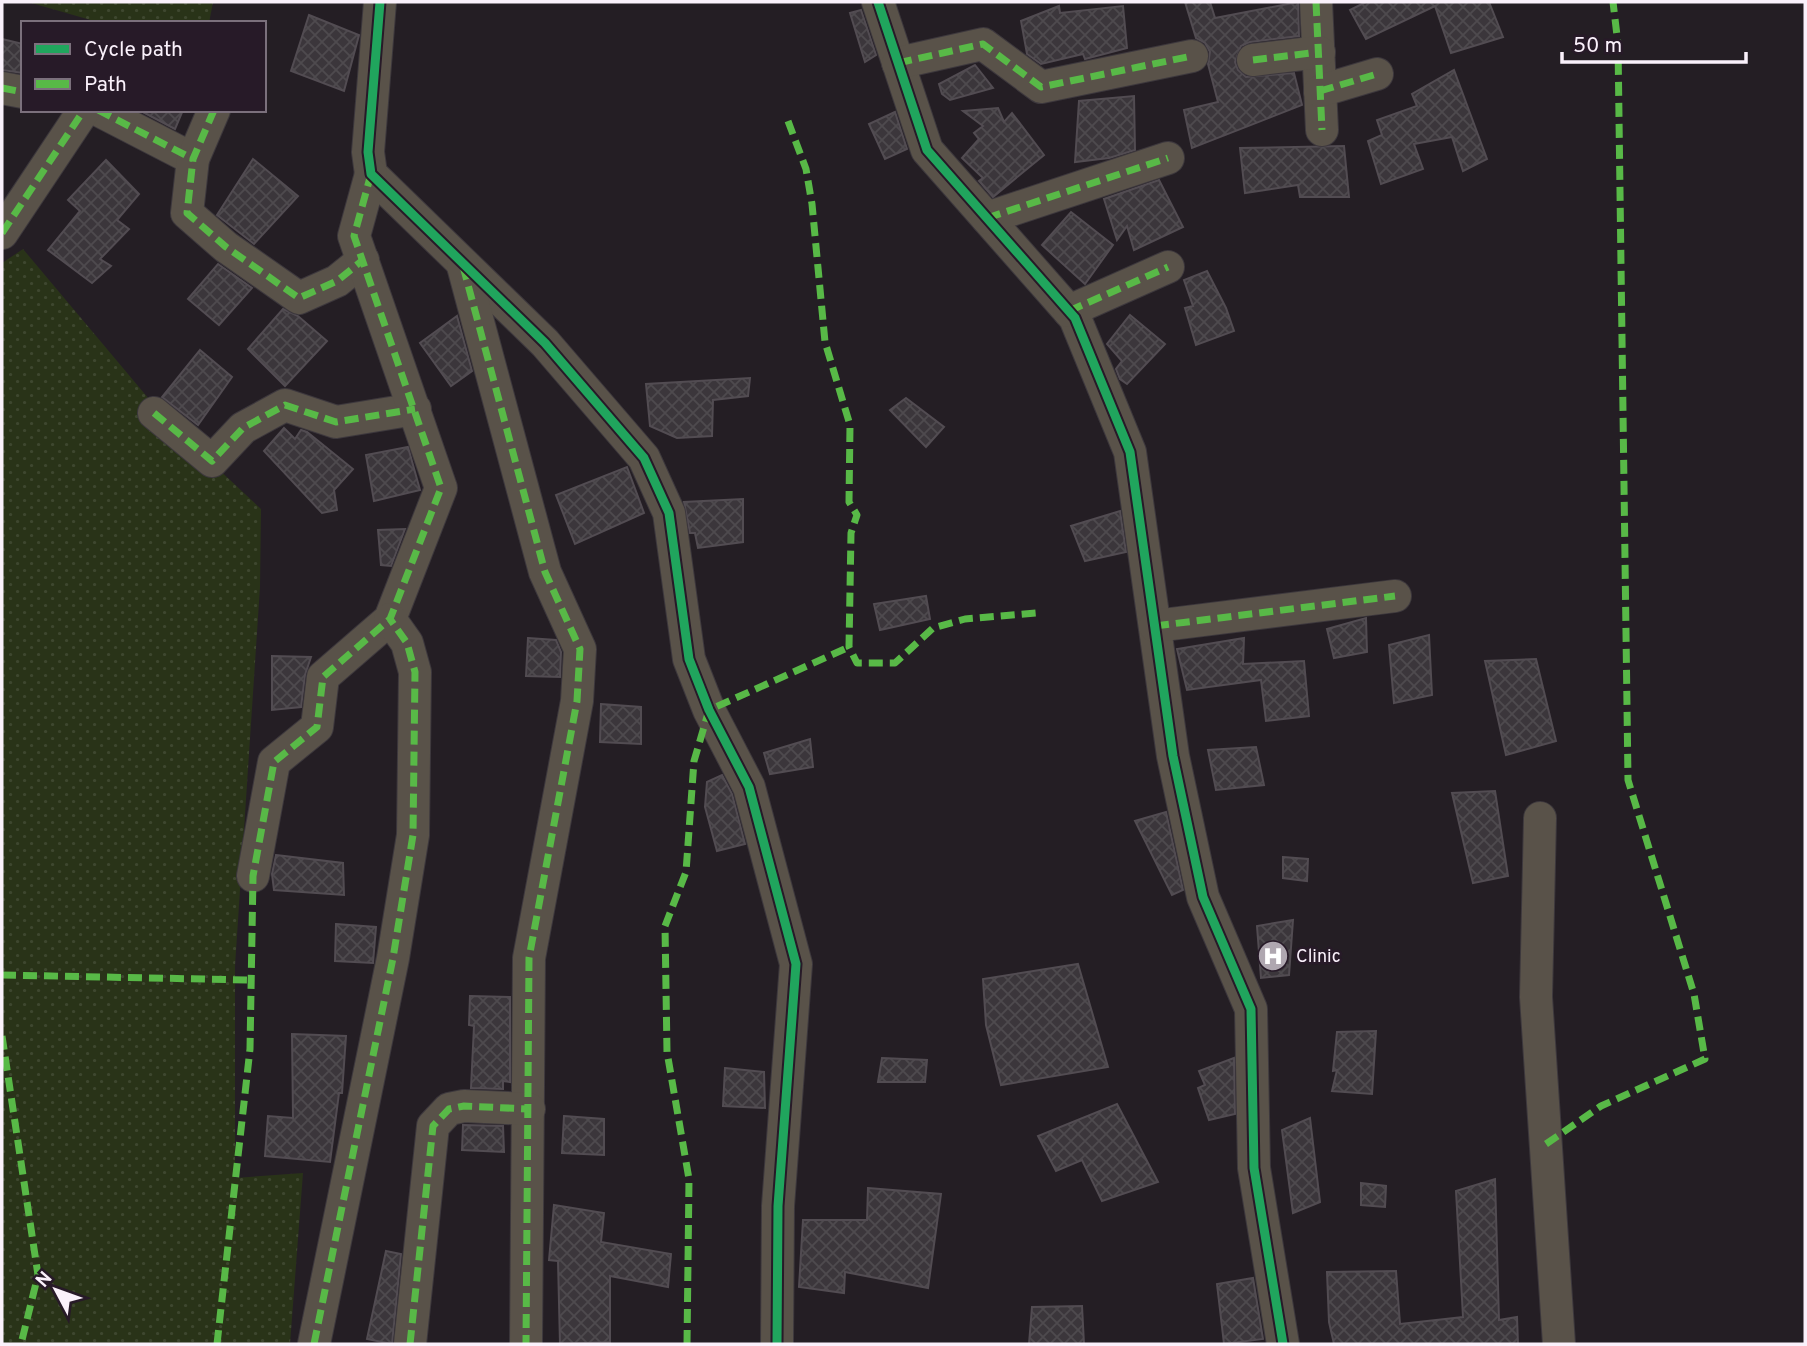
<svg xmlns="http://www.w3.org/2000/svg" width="1807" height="1346" font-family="Overpass,sans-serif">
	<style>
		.grass { fill: url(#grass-dots) }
		.building { fill: url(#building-cross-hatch); stroke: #524c52; stroke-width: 2 }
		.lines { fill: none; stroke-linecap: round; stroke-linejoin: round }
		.minor-casing { stroke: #3d383d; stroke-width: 34 }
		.minor { stroke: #595249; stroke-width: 32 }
		.quiet { stroke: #58b947; stroke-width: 7; stroke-dasharray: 14 7; stroke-linecap: butt }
		.cycleway-casing { stroke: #271a28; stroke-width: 13 }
		.cycleway { stroke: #20a55d; stroke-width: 9 }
		.labels { text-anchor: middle; stroke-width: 5; stroke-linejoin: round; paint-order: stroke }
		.poi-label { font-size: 18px; fill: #faf1fb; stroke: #271a28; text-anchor: start }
	</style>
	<defs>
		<pattern id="grass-dots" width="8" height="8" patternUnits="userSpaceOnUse" patternTransform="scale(1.75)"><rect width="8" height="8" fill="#293318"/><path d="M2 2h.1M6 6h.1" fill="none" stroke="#3e472f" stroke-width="1.8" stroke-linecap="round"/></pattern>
		<pattern id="building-cross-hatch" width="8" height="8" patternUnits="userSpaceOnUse" patternTransform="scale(1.75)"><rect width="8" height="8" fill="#3b363b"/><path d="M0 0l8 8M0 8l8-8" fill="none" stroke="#4e4a4e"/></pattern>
	</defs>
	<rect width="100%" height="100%" fill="#241e24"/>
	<!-- grass -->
	<g class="grass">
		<path d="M28 2H213L209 23H101Z"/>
		<path d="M23 249 170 424 261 509 260 587 235 966V1178L303 1173 290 1344H2V263Z"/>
	</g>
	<!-- building -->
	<g class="building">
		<path d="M1185 2H1210L1215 18 1298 2 1299 36 1250 42 1241 46 1235 62 1238 70 1246 77 1294 73 1302 105 1192 148 1184 110 1218 102 1208 64 1210 52 1205 43 1196 38Z"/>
		<path d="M1366 2H1489L1503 37 1451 53 1435 6 1366 39 1350 10Z"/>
		<path d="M1059 6 1060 13 1123 6 1127 48 1085 59 1083 54 1041 64 1027 54 1021 21Z"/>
		<path d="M861 10 876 55 865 62 850 13Z"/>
		<path d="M309 15 359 35 344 91 291 71Z"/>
		<path d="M2 39 23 44V73L2 70Z"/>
		<path d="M975 65 993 88 950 100 942 94 939 84Z"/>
		<path d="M1454 70 1487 159 1463 171 1452 137 1414 144 1423 169 1381 184 1368 141 1382 135 1377 120 1417 106 1412 94Z"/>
		<path d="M1134 96 1135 150 1109 158 1075 162 1079 101Z"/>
		<path d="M998 108 1004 122 1012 113 1044 155 993 197 979 181 983 178 962 158 979 139 974 133 983 126 963 111Z"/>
		<path d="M139 110H183L175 129Z"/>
		<path d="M895 112 907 149 885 159 869 124Z"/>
		<path d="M1344 146 1349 197H1300L1298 185 1245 193 1240 148Z"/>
		<path d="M253 159 298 196 254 244 217 215Z"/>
		<path d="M106 160 139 194 117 220 129 229 100 259 111 266 92 283 48 250 80 211 68 200Z"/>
		<path d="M1159 180 1183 227 1134 250 1127 226 1117 240 1104 199Z"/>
		<path d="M1071 212 1113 245 1085 284 1042 245Z"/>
		<path d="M218 264 252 288 219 325 188 299Z"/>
		<path d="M1207 271 1226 308 1234 331 1196 345 1185 308 1193 306 1184 280Z"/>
		<path d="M283 309 298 316 327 341 285 386 248 349Z"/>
		<path d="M1130 315 1165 344 1127 384 1120 379 1116 369 1122 361 1107 344Z"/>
		<path d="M457 316 472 371 451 386 420 343Z"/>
		<path d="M200 350 232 377 198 425 162 397Z"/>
		<path d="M750 378 748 396 713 400 712 436 677 438 650 426 646 384Z"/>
		<path d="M906 398 944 427 926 447 890 410Z"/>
		<path d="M284 428 295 439 301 430 307 432 353 469 334 490 337 510 322 513 264 451Z"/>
		<path d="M408 447 420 490 374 501 366 455Z"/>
		<path d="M627 467 644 513 575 544 556 495Z"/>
		<path d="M743 499V542L698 548 695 533H690L684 502Z"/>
		<path d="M1120 511 1126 552 1085 561 1071 526Z"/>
		<path d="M405 529 391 566 381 565 378 530Z"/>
		<path d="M926 596 930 619 880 630 874 604Z"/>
		<path d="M1366 618 1367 652 1334 658 1327 629Z"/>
		<path d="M1429 635 1432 695 1394 703 1389 645Z"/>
		<path d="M528 638 556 640 561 652 560 677 526 676Z"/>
		<path d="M1244 638 1243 664 1304 661 1309 716 1266 721 1261 680 1187 690 1177 649Z"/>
		<path d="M272 656 311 657 305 675 301 707 272 710Z"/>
		<path d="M1536 659 1556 741 1506 755 1485 661Z"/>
		<path d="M601 704 641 707V744L600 742Z"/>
		<path d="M810 739 813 767 770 774 764 753Z"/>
		<path d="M1256 747 1264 785 1216 790 1208 750Z"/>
		<path d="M722 775 732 794 745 844 717 851 705 807 707 782Z"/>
		<path d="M1495 791 1508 876 1473 883 1452 793Z"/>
		<path d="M1166 812 1183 890 1172 895 1135 821Z"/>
		<path d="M276 855 343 863 344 895 274 890 272 874Z"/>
		<path d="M1283 857 1308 859 1307 881 1283 878Z"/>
		<path d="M1293 920 1289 975 1261 978 1257 926Z"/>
		<path d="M336 924 376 927 373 963 335 961Z"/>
		<path d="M1078 964 1108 1067 1001 1085 986 1025 983 979Z"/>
		<path d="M470 996 510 997V1082L503 1081V1089L471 1088 474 1026 469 1025Z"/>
		<path d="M1376 1031 1372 1094 1332 1091 1337 1070 1333 1071 1337 1032Z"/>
		<path d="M292 1034 346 1036 342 1093H339L330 1162 265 1156 268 1116 293 1118Z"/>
		<path d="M882 1058 927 1060 925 1082H878Z"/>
		<path d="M1234 1058 1235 1114 1209 1120 1198 1088 1205 1085 1199 1071Z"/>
		<path d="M725 1068 764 1072 765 1108 723 1106Z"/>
		<path d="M1117 1104 1158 1182 1102 1201 1082 1160 1056 1171 1038 1136Z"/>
		<path d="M564 1116 604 1119V1155L562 1153Z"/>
		<path d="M1310 1118 1320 1202 1293 1213 1282 1130Z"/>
		<path d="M463 1125 503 1126 504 1152 462 1150Z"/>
		<path d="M1495 1179 1499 1320 1517 1317 1518 1344H1334L1329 1322 1327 1272 1396 1271 1400 1324 1463 1317 1456 1191Z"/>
		<path d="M1361 1183 1386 1186 1385 1207 1361 1205Z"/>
		<path d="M868 1188 941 1194 928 1288 845 1272 844 1293 799 1287 803 1220H867Z"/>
		<path d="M554 1205 604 1213 601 1242 671 1254 668 1287 610 1276V1342L560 1344 558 1261 549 1260Z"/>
		<path d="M386 1251 401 1254 392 1344 367 1339Z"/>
		<path d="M1253 1278 1263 1339 1224 1344 1217 1284Z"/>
		<path d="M1082 1306 1084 1344H1029L1032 1307Z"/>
	</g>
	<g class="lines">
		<!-- minor casing -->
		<g class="minor-casing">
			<g id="minor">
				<path d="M380 2 368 152 371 174 545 343 644 458 669 513 689 659 709 710 749 787 796 964 778 1206 777 1344"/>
				<path d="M878 2 927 150 1075 318 1130 452 1173 756 1203 897 1251 1009 1254 1168 1283 1344"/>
				<path d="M1316 2 1322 130"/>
				<path d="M1253 60 1319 52"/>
				<path d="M898 63 983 44 1041 87 1192 56"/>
				<path d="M2 88 23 92"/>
				<path d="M1320 91 1377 74"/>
				<path d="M98 110 193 159"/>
				<path d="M214 110 193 159 187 213 226 247 299 298 337 281 363 260"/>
				<path d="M987 218 1168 158"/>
				<path d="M2 233 84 110"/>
				<path d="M463 266 545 572 580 649 577 701 529 958 526 1344"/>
				<path d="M1069 311 1168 267"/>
				<path d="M154 413 212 461 243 428 285 405 336 422 415 409"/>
				<path d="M1155 626 1395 596"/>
				<path d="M1540 818 1536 997 1559 1344"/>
				<path d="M253 876 274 762 317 727 323 677 390 619 441 488 354 236 371 174"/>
				<path d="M314 1344 393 958 413 835 415 672 407 643 390 619"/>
				<path d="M410 1344 433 1126 449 1109 464 1106 529 1109"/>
			</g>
		</g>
		<!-- minor -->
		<use href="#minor" class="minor"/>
		<!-- quiet -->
		<g class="quiet">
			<path d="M1316 2 1322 130"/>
			<path d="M1253 60 1319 52"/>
			<path d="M898 63 983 44 1041 87 1192 56"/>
			<path d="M2 88 23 92"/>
			<path d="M1320 91 1377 74"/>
			<path d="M98 110 193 159"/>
			<path d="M214 110 193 159 187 213 226 247 299 298 337 281 363 260"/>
			<path d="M788 121 806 169 812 204 825 342 850 425 849 502 857 515 851 533 849 647 857 663H895L933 628 965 619 1036 613"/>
			<path d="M987 218 1168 158"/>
			<path d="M2 233 84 110"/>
			<path d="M463 266 545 572 580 649 577 701 529 958 526 1344"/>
			<path d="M1069 311 1168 267"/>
			<path d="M154 413 212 461 243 428 285 405 336 422 415 409"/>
			<path d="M1155 626 1395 596"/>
			<path d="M2 975 251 980"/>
			<path d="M2 1036 38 1275 21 1344"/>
			<path d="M1546 1144 1601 1106 1705 1059 1694 994 1628 780 1618 44 1613 2"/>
			<path d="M217 1344 250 1049 253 876 274 762 317 727 323 677 390 619 441 488 354 236 371 174"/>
			<path d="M314 1344 393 958 413 835 415 672 407 643 390 619"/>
			<path d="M410 1344 433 1126 449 1109 464 1106 529 1109"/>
			<path d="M687 1344 689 1179 667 1052 665 926 686 872 694 761 709 710 849 647"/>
		</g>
		<!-- cycleway casing -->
		<g class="cycleway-casing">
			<g id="cycleway">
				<path d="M380 2 368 152 371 174 545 343 644 458 669 513 689 659 709 710 749 787 796 964 778 1206 777 1344"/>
				<path d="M878 2 927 150 1075 318 1130 452 1173 756 1203 897 1251 1009 1254 1168 1283 1344"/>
			</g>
		</g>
		<!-- cycleway -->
		<use href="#cycleway" class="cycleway"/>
	</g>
	<!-- icons -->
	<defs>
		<g id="hospital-disc" transform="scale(1.575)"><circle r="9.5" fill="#afa7b0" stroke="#271a28"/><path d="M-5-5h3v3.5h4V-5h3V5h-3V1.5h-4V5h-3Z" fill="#fff"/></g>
	</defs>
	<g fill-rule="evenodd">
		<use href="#hospital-disc" x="1273" y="956"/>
	</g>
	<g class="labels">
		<!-- poi labels -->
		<g class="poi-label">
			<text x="1296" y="962">Clinic</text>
		</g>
	</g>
	<!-- border -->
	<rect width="1807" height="1346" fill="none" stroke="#faf1fb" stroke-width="7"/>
	<!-- legend -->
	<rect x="21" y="21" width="245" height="91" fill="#271a28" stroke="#7b707c" stroke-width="2"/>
	<rect x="35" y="44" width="35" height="10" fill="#20a55d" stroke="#7b707c" stroke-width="2"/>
	<text x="84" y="56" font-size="21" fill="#faf1fb">Cycle path</text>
	<rect x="35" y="79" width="35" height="10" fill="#58b947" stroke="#7b707c" stroke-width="2"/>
	<text x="84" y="91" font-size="21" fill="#faf1fb">Path</text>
	<!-- north arrow -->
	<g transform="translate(56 1290) rotate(311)" stroke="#271a28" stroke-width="5" paint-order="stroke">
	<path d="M0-5L12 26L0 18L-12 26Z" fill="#faf1fb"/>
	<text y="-10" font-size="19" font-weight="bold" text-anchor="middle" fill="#faf1fb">N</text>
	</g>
	<!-- scale -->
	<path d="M1562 52v10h184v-10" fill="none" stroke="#faf1fb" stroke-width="3.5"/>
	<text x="1573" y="52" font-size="21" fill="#faf1fb" stroke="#271a28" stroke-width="5" paint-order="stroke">50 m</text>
</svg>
